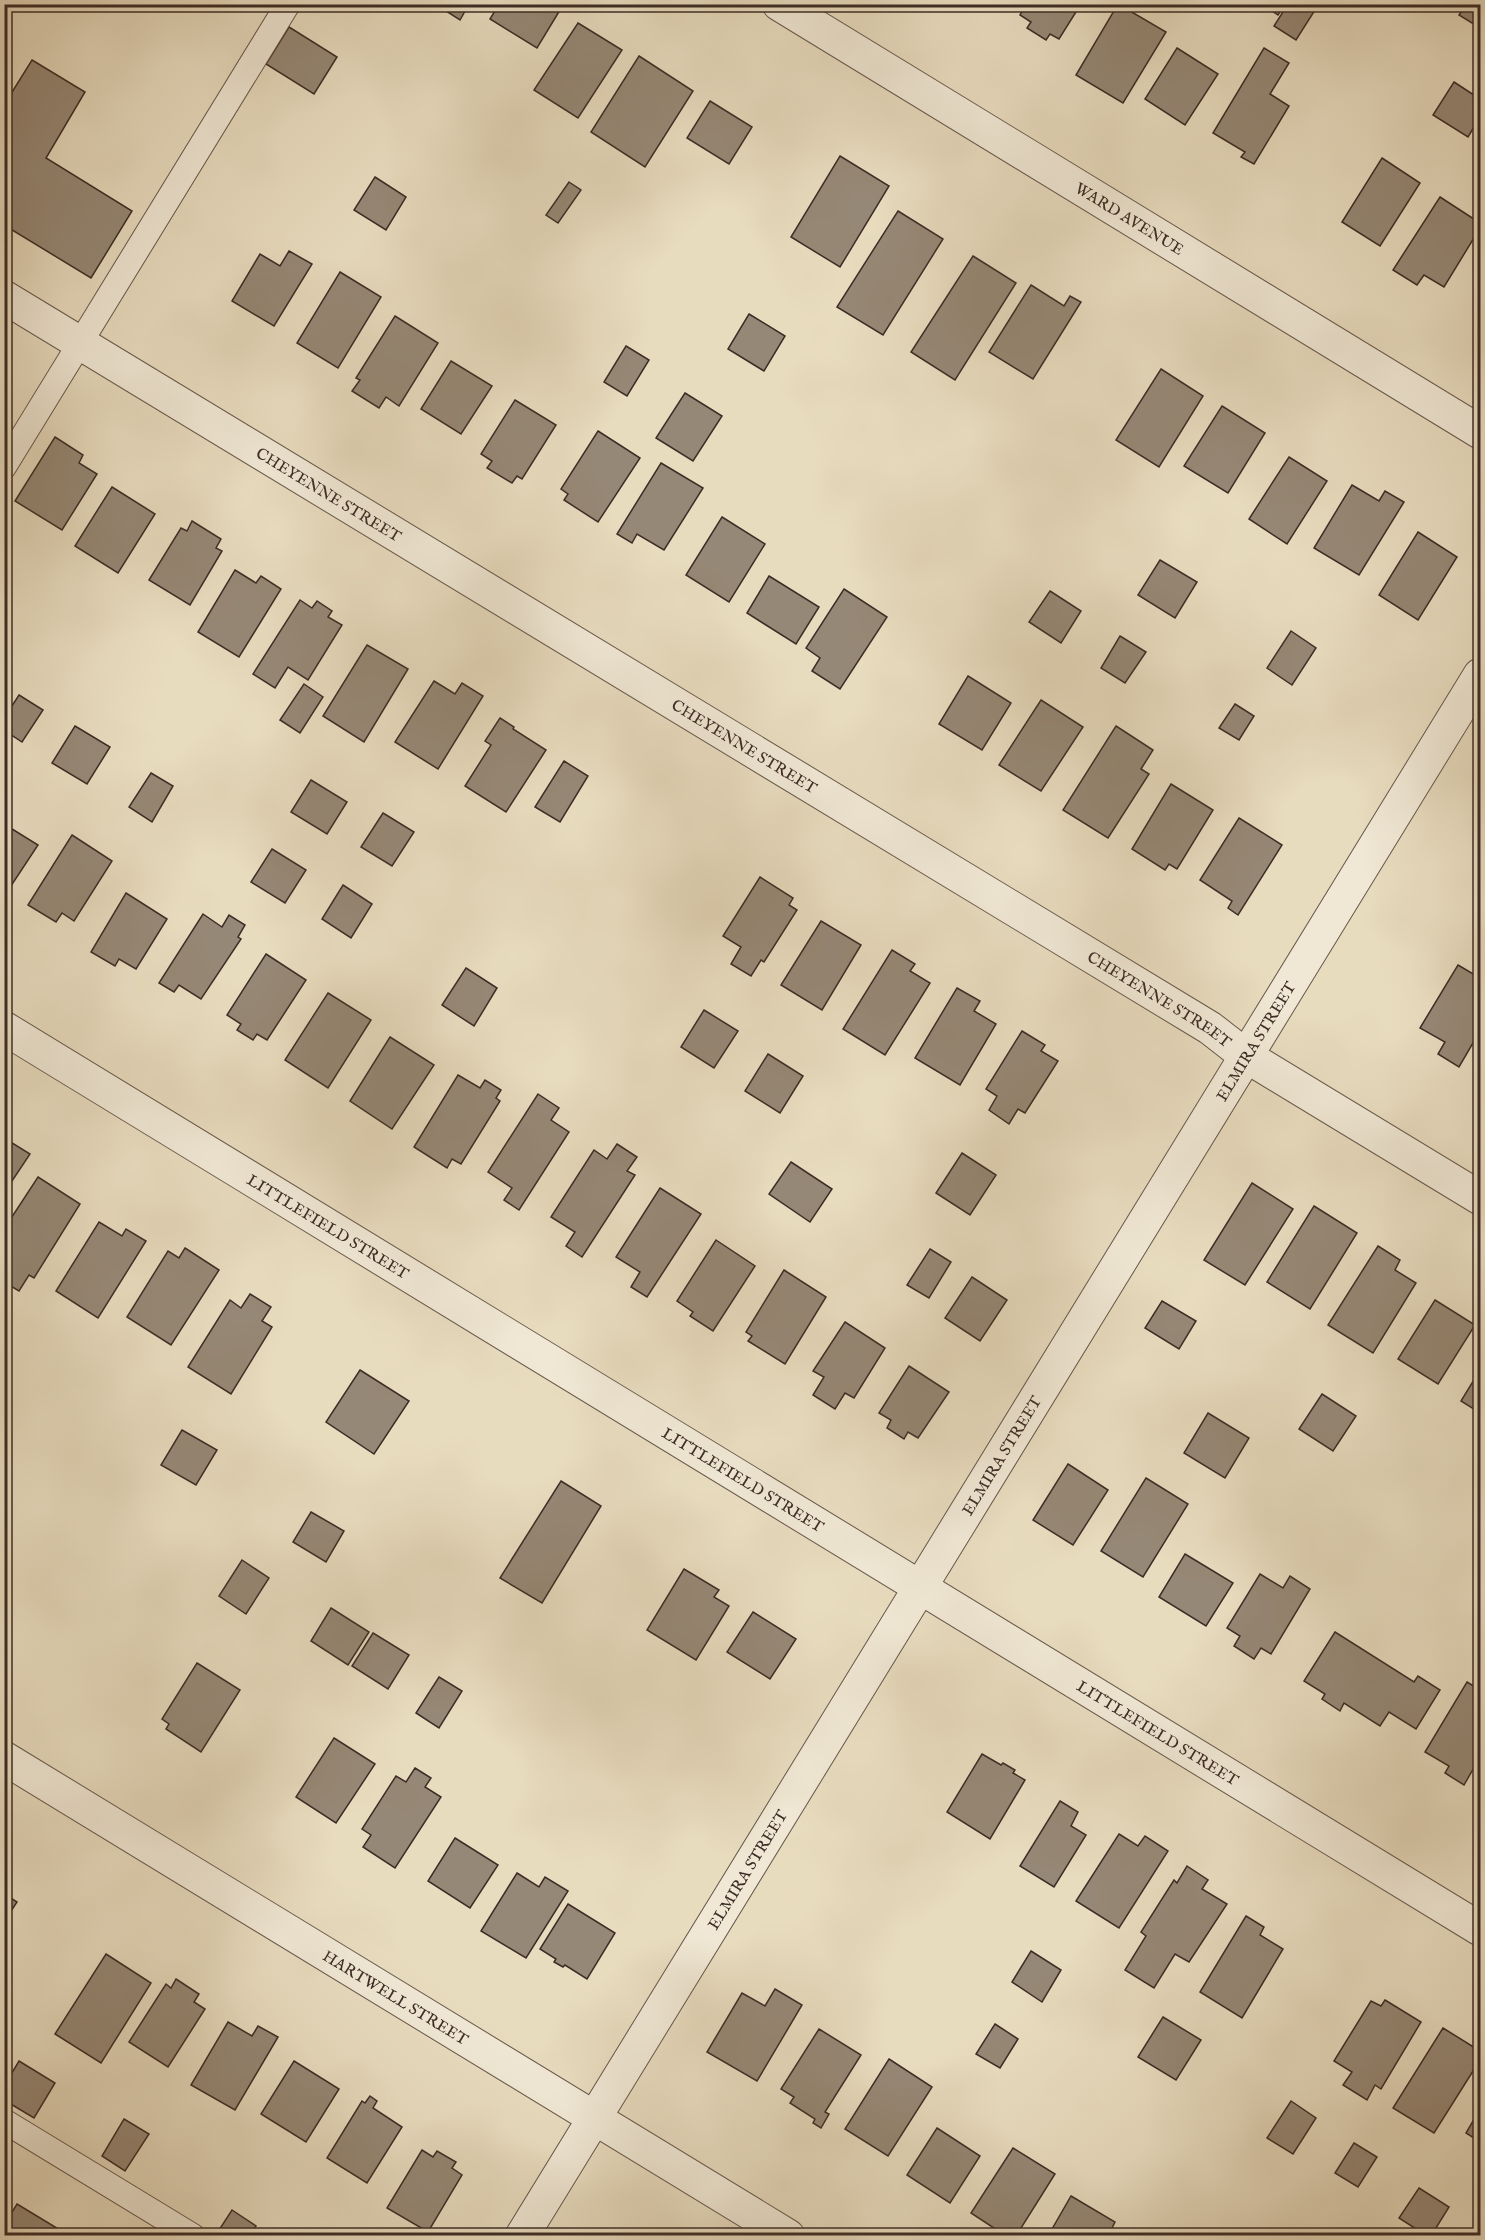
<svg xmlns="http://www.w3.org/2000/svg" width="1485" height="2240" font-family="'IM FELL English',serif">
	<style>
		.building { fill: #968876; stroke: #3d2c26; stroke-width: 1.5 }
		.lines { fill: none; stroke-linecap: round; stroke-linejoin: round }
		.service-casing { stroke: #68584c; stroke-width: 26 }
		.minor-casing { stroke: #68584c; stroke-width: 35 }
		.service { stroke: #f0e8d5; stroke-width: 24 }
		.minor { stroke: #f0e8d5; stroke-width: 33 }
		.labels { text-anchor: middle; stroke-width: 4.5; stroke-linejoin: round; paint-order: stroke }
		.street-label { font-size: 16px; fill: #3d2c26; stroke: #f0e8d5 }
	</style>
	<rect width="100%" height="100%" fill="#e8dcbf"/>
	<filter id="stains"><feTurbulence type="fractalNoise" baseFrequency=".00333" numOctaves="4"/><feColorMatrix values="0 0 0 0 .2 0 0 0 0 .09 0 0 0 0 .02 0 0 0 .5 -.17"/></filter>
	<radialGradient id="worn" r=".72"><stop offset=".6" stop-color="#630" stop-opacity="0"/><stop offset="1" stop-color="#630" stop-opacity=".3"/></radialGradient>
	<!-- building -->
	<g class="building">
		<path d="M435 4H469L460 20Z"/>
		<path d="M499 4H562L563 5 537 48 490 19Z"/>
		<path d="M1026 4H1081L1059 39 1050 34 1046 40 1027 28 1031 22 1020 15Z"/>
		<path d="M1118 4 1166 32 1123 103 1076 75Z"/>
		<path d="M1262 4H1285L1278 15Z"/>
		<path d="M1288 4H1305L1315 10 1296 40 1274 26Z"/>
		<path d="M1466 4H1480V28L1459 15Z"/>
		<path d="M578 23 622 50 578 118 534 90Z"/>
		<path d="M289 27 337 57 314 94 266 64Z"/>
		<path d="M1177 48 1218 74 1185 125 1145 99Z"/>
		<path d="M1264 48 1289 63 1270 94 1289 106 1254 164 1241 157 1245 152 1213 133Z"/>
		<path d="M639 56 693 91 645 167 591 132Z"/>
		<path d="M32 60 85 92 46 158 132 211 91 278 4 225V105Z"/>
		<path d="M1454 82 1480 99V117L1468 137 1433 115Z"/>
		<path d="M710 101 752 127 729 164 687 138Z"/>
		<path d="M840 156 889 186 840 267 791 237Z"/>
		<path d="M1382 158 1420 183 1380 246 1342 222Z"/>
		<path d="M375 177 406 197 386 230 354 210Z"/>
		<path d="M569 182 581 190 558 223 546 215Z"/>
		<path d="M1440 197 1480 223V228L1444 287 1424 275 1417 285 1393 270Z"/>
		<path d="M898 211 943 239 883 335 837 307Z"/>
		<path d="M289 251 312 264 274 326 232 301 260 254 280 266Z"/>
		<path d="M973 256 1016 283 955 380 911 352Z"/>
		<path d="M340 272 381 297 338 368 297 343Z"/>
		<path d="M1031 285 1064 306 1070 296 1081 302 1033 379 989 352Z"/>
		<path d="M749 314 785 336 764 371 728 349Z"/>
		<path d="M395 316 438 343 399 406 386 397 379 408 352 391 360 380 356 378Z"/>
		<path d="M626 346 649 360 627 396 604 382Z"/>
		<path d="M451 361 492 386 461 434 421 409Z"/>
		<path d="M1161 369 1203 396 1159 467 1116 440Z"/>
		<path d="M685 393 722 416 693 461 656 438Z"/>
		<path d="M515 400 556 425 522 479 517 476 512 483 487 468 492 461 481 454Z"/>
		<path d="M1222 406 1265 433 1228 493 1184 466Z"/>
		<path d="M598 431 640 458 598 522 564 500 568 494 561 489Z"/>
		<path d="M55 437 83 455 79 463 97 474 62 530 15 501Z"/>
		<path d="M1289 457 1327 481 1287 544 1249 519Z"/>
		<path d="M661 463 703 488 664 550 637 534 632 543 617 534Z"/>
		<path d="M1352 485 1379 501 1385 491 1404 502 1359 575 1314 548Z"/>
		<path d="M112 487 155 514 118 573 75 546Z"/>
		<path d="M722 517 765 544 729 602 686 575Z"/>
		<path d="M192 521 221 539 216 548 222 551 190 605 149 580 181 528 187 531Z"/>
		<path d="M1418 532 1457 557 1418 620 1379 595Z"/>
		<path d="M1160 560 1197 582 1175 618 1138 595Z"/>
		<path d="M235 570 256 583 261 576 281 589 239 657 198 632Z"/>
		<path d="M769 576 819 607 796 644 747 613Z"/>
		<path d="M844 589 887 617 840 689 812 671 820 658 806 648Z"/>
		<path d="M1050 591 1081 611 1061 643 1029 622Z"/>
		<path d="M300 600 312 608 317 601 332 611 328 617 342 625 308 680 288 667 275 688 253 674Z"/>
		<path d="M1291 631 1316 648 1292 685 1267 668Z"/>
		<path d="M1120 636 1146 652 1125 683 1101 668Z"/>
		<path d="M367 645 408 669 364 742 323 716Z"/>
		<path d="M968 676 1011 703 982 750 939 724Z"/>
		<path d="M434 681 455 694 462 683 483 696 438 769 395 742Z"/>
		<path d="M304 684 323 697 300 733 280 720Z"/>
		<path d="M19 695 43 710 22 742 4 730V718Z"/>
		<path d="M1041 700 1083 727 1041 791 999 765Z"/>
		<path d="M1235 704 1254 716 1239 740 1219 728Z"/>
		<path d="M500 718 514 727 513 729 546 750 506 812 465 786 491 745 485 741Z"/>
		<path d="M75 726 110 747 87 784 52 763Z"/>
		<path d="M1116 726 1153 750 1141 769 1149 774 1108 838 1063 810Z"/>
		<path d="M564 761 588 776 560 822 535 807Z"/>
		<path d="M151 773 173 786 152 822 129 807Z"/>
		<path d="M311 780 347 802 327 834 291 812Z"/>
		<path d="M1171 784 1213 810 1177 869 1169 864 1165 870 1132 849Z"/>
		<path d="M383 813 414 832 392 866 361 847Z"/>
		<path d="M1239 818 1282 845 1238 915 1228 908 1232 901 1200 880Z"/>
		<path d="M4 824 38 845 7 892 4 890Z"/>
		<path d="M72 835 112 861 74 921 62 913 56 922 28 905Z"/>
		<path d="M272 849 306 870 285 903 251 882Z"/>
		<path d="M760 877 793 898 789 905 797 910 764 962 761 960 751 976 731 964 741 947 723 936Z"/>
		<path d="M343 885 372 904 351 938 322 919Z"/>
		<path d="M126 893 167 919 136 969 119 959 115 966 91 952Z"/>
		<path d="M203 914 222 927 229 915 245 925 238 937 241 939 201 999 179 985 174 992 159 983Z"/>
		<path d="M821 921 861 945 822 1010 781 985Z"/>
		<path d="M892 950 915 964 910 971 930 983 885 1055 843 1029Z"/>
		<path d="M266 954 306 980 267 1040 257 1034 253 1040 237 1030 241 1024 227 1015Z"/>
		<path d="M1458 965 1480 978V1031L1459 1067 1438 1054 1445 1042 1420 1028Z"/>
		<path d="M466 968 497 988 474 1026 442 1005Z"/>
		<path d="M957 988 980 1001 974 1011 996 1024 960 1085 915 1058Z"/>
		<path d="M328 993 371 1020 328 1088 285 1060Z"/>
		<path d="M704 1010 738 1031 714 1068 681 1047Z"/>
		<path d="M1022 1031 1045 1045 1041 1051 1058 1061 1025 1113 1018 1109 1009 1124 989 1110 997 1096 986 1089Z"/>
		<path d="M390 1037 434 1065 392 1129 350 1101Z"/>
		<path d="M768 1054 803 1076 780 1113 745 1091Z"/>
		<path d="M458 1075 480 1088 485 1080 501 1090 496 1098 500 1101 461 1164 452 1159 447 1168 414 1147Z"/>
		<path d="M538 1094 559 1108 551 1120 569 1132 519 1210 504 1200 512 1188 488 1172Z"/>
		<path d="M4 1138 30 1154 4 1193Z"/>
		<path d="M617 1144 637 1157 627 1171 635 1175 582 1257 566 1246 575 1232 551 1217 594 1150 607 1159Z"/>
		<path d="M962 1153 996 1175 970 1215 936 1193Z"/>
		<path d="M791 1162 832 1189 810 1222 769 1194Z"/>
		<path d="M38 1177 80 1204 34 1278 29 1275 19 1291 4 1282V1268L8 1262 4 1259V1229Z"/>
		<path d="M1252 1183 1293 1209 1245 1285 1204 1260Z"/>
		<path d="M660 1188 701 1214 647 1297 631 1287 640 1272 616 1257Z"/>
		<path d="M1314 1206 1357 1233 1310 1309 1267 1282Z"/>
		<path d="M99 1222 122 1236 126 1229 146 1241 98 1318 56 1291Z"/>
		<path d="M716 1240 755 1266 713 1331 690 1316 693 1312 677 1301Z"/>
		<path d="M1378 1246 1400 1260 1395 1270 1416 1283 1373 1353 1328 1325Z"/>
		<path d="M185 1248 219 1270 171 1345 127 1317 168 1251 179 1258Z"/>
		<path d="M930 1249 951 1262 929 1298 907 1285Z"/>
		<path d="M784 1270 826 1297 785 1364 748 1341 752 1336 746 1332Z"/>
		<path d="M972 1277 1007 1300 980 1341 945 1318Z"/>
		<path d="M250 1294 271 1307 262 1321 272 1327 231 1394 188 1367 230 1300 241 1308Z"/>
		<path d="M1435 1300 1475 1325 1438 1384 1398 1359Z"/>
		<path d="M1162 1301 1196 1321 1179 1349 1145 1328Z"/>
		<path d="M845 1322 885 1348 854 1398 845 1393 835 1409 813 1395 824 1377 813 1371Z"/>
		<path d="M909 1366 949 1392 918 1438 908 1432 904 1439 887 1428 891 1420 879 1413Z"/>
		<path d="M360 1370 409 1401 374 1454 326 1422Z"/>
		<path d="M1480 1370V1413L1461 1401Z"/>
		<path d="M1322 1394 1356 1416 1333 1451 1299 1429Z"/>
		<path d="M1208 1413 1249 1438 1225 1478 1184 1453Z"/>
		<path d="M182 1430 217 1450 196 1485 161 1465Z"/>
		<path d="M1068 1464 1108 1490 1073 1545 1033 1520Z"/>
		<path d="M1146 1478 1188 1504 1143 1577 1101 1551Z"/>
		<path d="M561 1481 601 1506 542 1603 500 1578Z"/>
		<path d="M311 1512 344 1531 326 1562 293 1542Z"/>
		<path d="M1185 1554 1233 1583 1206 1626 1159 1597Z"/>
		<path d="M242 1560 269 1578 246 1614 219 1596Z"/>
		<path d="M684 1569 719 1590 714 1597 729 1606 696 1660 647 1630Z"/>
		<path d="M1260 1574 1283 1588 1290 1576 1310 1589 1271 1654 1261 1648 1254 1659 1234 1646 1240 1636 1227 1628Z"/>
		<path d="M331 1608 369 1632 348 1665 311 1641Z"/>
		<path d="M753 1612 796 1639 770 1679 727 1652Z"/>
		<path d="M1335 1632 1414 1682 1418 1676 1440 1690 1416 1729 1389 1712 1380 1726 1344 1703 1340 1711 1322 1699 1325 1694 1304 1681Z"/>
		<path d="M373 1633 409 1655 388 1689 352 1666Z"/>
		<path d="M197 1663 240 1690 201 1752 166 1729 169 1724 162 1719Z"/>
		<path d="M439 1677 462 1691 439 1728 416 1713Z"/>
		<path d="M1467 1682 1480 1690V1757L1464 1785 1445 1773 1449 1766 1425 1752Z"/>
		<path d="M334 1738 375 1764 336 1823 296 1797Z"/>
		<path d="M982 1754 1001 1765 1003 1763 1015 1770 1013 1773 1025 1780 990 1839 947 1812Z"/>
		<path d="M415 1768 431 1778 425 1787 441 1797 395 1868 363 1847 371 1835 362 1829 396 1776 406 1782Z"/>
		<path d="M1060 1801 1078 1812 1071 1826 1086 1835 1054 1887 1020 1866Z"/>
		<path d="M1119 1834 1138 1846 1145 1836 1168 1851 1119 1928 1076 1901Z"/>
		<path d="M455 1838 498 1865 470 1908 428 1881Z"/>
		<path d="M1187 1866 1208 1880 1202 1889 1227 1904 1189 1962 1175 1954 1154 1988 1125 1970 1146 1936 1141 1932 1174 1880 1177 1883Z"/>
		<path d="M517 1873 539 1887 545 1877 568 1891 526 1958 481 1931Z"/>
		<path d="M4 1883 11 1887 6 1895 17 1902 4 1922Z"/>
		<path d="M568 1904 615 1933 587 1979 565 1965 563 1967 554 1962 556 1959 540 1949Z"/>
		<path d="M1246 1916 1264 1927 1260 1935 1283 1949 1242 2018 1200 1992Z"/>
		<path d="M1031 1951 1061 1970 1042 2002 1012 1982Z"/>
		<path d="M106 1954 151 1983 101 2063 55 2034Z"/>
		<path d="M176 1979 199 1994 194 2002 205 2009 168 2067 129 2042 166 1984 171 1988Z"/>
		<path d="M775 1989 802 2005 757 2081 707 2052 742 1993 765 2006Z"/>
		<path d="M1385 2000 1421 2022 1381 2089 1375 2085 1367 2100 1343 2085 1352 2072 1334 2061 1371 2001 1381 2006Z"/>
		<path d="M1163 2017 1201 2040 1176 2080 1138 2057Z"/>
		<path d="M228 2022 252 2036 258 2026 278 2037 235 2110 191 2085Z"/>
		<path d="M995 2024 1018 2039 1000 2068 976 2054Z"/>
		<path d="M1443 2028 1480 2051V2060L1434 2133 1393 2108Z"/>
		<path d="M819 2029 861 2055 825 2112 829 2114 821 2128 813 2123 815 2119 790 2103 794 2097 781 2089Z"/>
		<path d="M889 2059 932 2087 888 2156 845 2129Z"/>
		<path d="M19 2061 55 2083 34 2118 4 2100V2086Z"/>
		<path d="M294 2061 339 2089 306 2142 261 2114Z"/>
		<path d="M370 2096 377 2101 373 2108 402 2127 367 2183 327 2158 362 2101 365 2103Z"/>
		<path d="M1291 2101 1316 2118 1293 2154 1267 2138Z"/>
		<path d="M1480 2109V2142L1466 2133Z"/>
		<path d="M124 2119 149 2134 125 2171 102 2156Z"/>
		<path d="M937 2128 980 2156 950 2203 907 2175Z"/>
		<path d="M1354 2143 1377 2157 1358 2187 1335 2173Z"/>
		<path d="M1013 2148 1055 2174 1016 2236H1006L971 2213Z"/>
		<path d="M422 2150 433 2157 437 2151 456 2162 452 2168 462 2175 428 2232 387 2208Z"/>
		<path d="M1419 2188 1449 2207 1431 2236H1427L1399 2218Z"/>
		<path d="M1071 2196 1115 2222 1108 2236H1048Z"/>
		<path d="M17 2204 70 2236H4V2225Z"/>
		<path d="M232 2210 256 2226 250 2236H228L219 2230Z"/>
	</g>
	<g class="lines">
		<!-- service casing -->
		<g class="service-casing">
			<g id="service">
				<path d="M4 467 288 4"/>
				<path d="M4 2121 193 2236"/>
			</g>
		</g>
		<!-- minor casing -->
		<g class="minor-casing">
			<g id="minor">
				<path id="s1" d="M779 4 1480 432"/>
				<path id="s2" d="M4 297 1210 1028 1246 1056 1480 1198"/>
				<path id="s3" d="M4 1028 1480 1929"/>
				<path id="s4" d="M4 1758 788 2236"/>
				<path id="s5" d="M522 2236 1480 675"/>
			</g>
		</g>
		<!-- service -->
		<use href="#service" class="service"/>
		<!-- minor -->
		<use href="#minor" class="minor"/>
	</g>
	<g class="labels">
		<!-- street labels -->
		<g class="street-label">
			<text dy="6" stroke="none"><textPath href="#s1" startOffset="411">WARD AVENUE</textPath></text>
			<text dy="6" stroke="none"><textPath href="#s2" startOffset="380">CHEYENNE STREET</textPath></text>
			<text dy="6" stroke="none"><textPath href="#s2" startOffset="866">CHEYENNE STREET</textPath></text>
			<text dy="6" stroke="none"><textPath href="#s2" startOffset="1352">CHEYENNE STREET</textPath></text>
			<text dy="6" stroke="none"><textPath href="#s5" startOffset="1402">ELMIRA STREET</textPath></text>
			<text dy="6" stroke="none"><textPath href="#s3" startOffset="380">LITTLEFIELD STREET</textPath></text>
			<text dy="6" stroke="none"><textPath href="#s5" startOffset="916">ELMIRA STREET</textPath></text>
			<text dy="6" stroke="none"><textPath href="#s3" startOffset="866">LITTLEFIELD STREET</textPath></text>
			<text dy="6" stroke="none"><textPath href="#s3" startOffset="1352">LITTLEFIELD STREET</textPath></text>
			<text dy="6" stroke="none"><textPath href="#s5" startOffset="430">ELMIRA STREET</textPath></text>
			<text dy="6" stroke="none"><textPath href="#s4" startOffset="459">HARTWELL STREET</textPath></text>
		</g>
	</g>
	<!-- margin -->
	<rect width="1485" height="2240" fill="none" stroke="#e8dcbf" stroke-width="24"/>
	<rect x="6" y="6" width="1473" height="2228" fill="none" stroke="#3d2c26" stroke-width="3"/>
	<rect x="12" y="12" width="1461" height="2216" fill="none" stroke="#3d2c26" stroke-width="1.5"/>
	<rect width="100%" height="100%" filter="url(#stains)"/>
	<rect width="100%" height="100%" fill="url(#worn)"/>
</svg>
